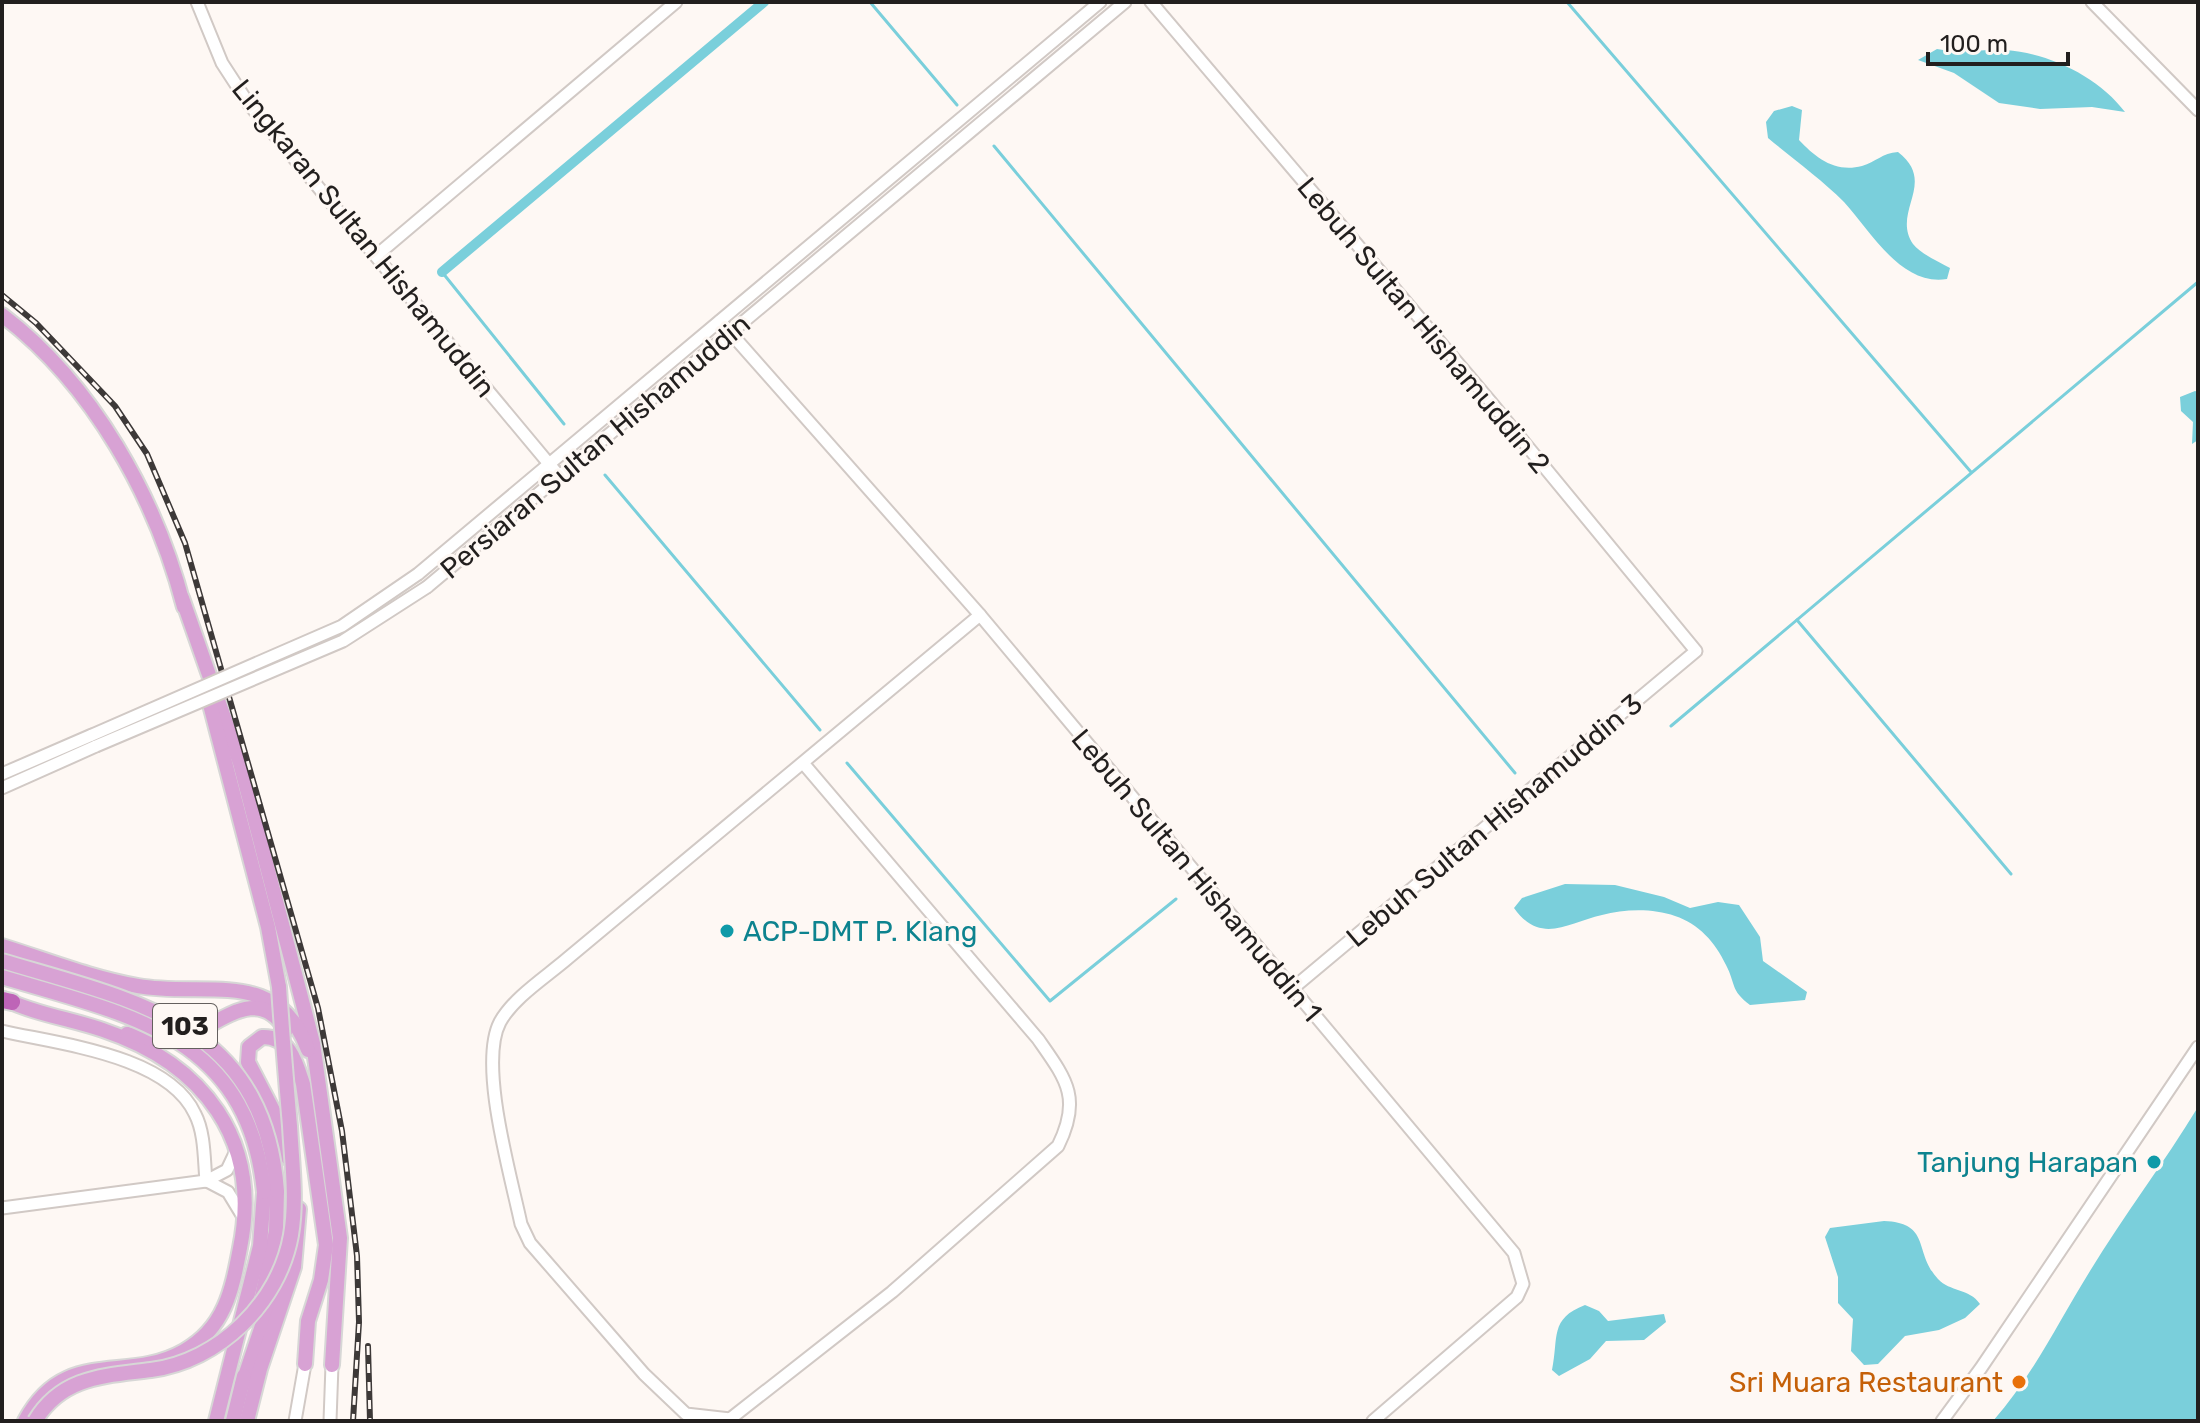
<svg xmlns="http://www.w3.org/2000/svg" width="2200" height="1423" font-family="Rubik,sans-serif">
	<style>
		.water { fill: #7acfdb }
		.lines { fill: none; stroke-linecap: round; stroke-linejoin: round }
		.stream { stroke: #7acfdb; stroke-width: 3 }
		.canal { stroke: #7acfdb; stroke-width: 10 }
		.minor-casing { stroke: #d1c9c5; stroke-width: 15 }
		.major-casing { stroke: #d7d7d6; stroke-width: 18 }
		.highway-casing { stroke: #d7d7d6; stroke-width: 20 }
		.minor { stroke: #fff; stroke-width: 11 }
		.major { stroke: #d8a2d4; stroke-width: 14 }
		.highway { stroke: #be64b7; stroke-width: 16 }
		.rail-casing { stroke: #3d3938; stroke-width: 6 }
		.rail { stroke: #fef8f4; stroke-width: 3; stroke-dasharray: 9; stroke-linecap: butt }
		.minor-bridge-casing { stroke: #d1c9c5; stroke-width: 15; stroke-linecap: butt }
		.major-bridge-casing { stroke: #d7d7d6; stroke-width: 18; stroke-linecap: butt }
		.minor-bridge { stroke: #fff; stroke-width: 11 }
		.major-bridge { stroke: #d8a2d4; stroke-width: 14 }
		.culture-dot { fill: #0f9aa8; stroke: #fef8f4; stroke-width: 3 }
		.food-dot { fill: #e8710a; stroke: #fef8f4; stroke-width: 3 }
		.labels { text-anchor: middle; stroke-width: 6; stroke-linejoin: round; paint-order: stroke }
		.shield { fill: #fef8f4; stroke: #64605e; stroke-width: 2 }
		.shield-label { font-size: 26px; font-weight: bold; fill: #221f1e }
		.street-label { font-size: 28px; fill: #221f1e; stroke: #fef8f4 }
		.culture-label { font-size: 28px; fill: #0d838f; stroke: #fef8f4; text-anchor: start }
		.food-label { font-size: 28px; fill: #c56008; stroke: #fef8f4; text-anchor: end }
	</style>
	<rect width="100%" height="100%" fill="#fef8f4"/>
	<!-- water -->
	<g class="water">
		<path d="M1937 49C1961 54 1982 49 2006 50 2049 53 2099 77 2125 112L2092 107 2040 109 1999 103 1954 73 1918 60Z"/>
		<path d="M1792 106 1802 110 1799 140C1816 158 1835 173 1862 166 1876 162 1882 153 1898 152 1938 183 1891 211 1913 244 1921 254 1939 262 1950 268L1947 279C1901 287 1869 229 1844 202 1821 179 1793 159 1768 138L1766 122 1774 111Z"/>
		<path d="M2195 391 2198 392V440L2192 444 2193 422 2181 411 2180 397Z"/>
		<path d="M1565 884 1615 885 1664 897 1690 908 1718 902 1739 905 1760 937 1763 961 1807 992 1805 1000 1750 1005C1730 990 1736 984 1726 965 1715 942 1699 924 1675 916 1653 908 1624 909 1602 915 1569 922 1541 946 1514 908L1522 898Z"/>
		<path d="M2198 1107V1421H1993C2032 1377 2059 1321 2090 1271 2124 1215 2164 1163 2198 1107Z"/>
		<path d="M1884 1221C1932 1223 1913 1252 1938 1279 1950 1292 1969 1288 1980 1304L1965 1318 1939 1330 1905 1336 1878 1364 1864 1365 1851 1351 1853 1319 1838 1303V1277L1825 1237 1830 1228Z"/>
		<path d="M1585 1305 1599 1311 1608 1321 1664 1314 1666 1322 1644 1340 1606 1341 1590 1359 1559 1376 1552 1370C1559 1337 1549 1319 1585 1305Z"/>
	</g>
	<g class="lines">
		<!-- stream -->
		<g class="stream">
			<path d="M870 2 957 105"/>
			<path d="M1567 2 1971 472"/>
			<path d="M994 146 1515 773"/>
			<path d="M442 272 564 424"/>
			<path d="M605 475 820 730"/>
			<path d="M1797 620 2011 874"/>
			<path d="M1671 726 2198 282"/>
			<path d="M847 763 1050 1001 1176 899"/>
		</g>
		<!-- canal -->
		<path class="canal" d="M442 272 764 2"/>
		<!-- minor casing -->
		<g class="minor-casing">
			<g id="minor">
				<path d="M197 2 222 63 248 103 560 477"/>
				<path d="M1151 2 1490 401 1696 651 1292 989"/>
				<path d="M2092 2 2198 110"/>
				<path d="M377 255 676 2"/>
				<path d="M720 321 980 615 1514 1253 1523 1284 1517 1297 1373 1421"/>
				<path d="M418 574 1100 2"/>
				<path d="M427 587 1125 2"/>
				<path d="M803 763 1038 1039C1066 1079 1082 1098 1058 1146L892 1292 730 1419 686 1414 644 1374 530 1243 521 1224C511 1176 478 1064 500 1022 514 997 546 977 568 958L980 615"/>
				<path d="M2 774 92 735"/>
				<path d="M2 788 96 746"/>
				<path d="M2 1031C58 1044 168 1055 195 1114 205 1133 204 1160 206 1181"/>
				<path d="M207 1181 228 1192 242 1215"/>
				<path d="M2 1208 206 1181 227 1170 236 1151"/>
				<path d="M295 1421 305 1364"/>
				<path d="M330 1421 332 1365"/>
				<path d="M1942 1421 1981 1368 2198 1047"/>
			</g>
		</g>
		<!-- major casing -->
		<g class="major-casing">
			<g id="major">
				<path d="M2 315C93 384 156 498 184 607"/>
				<path d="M182 598 240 763 313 1043 340 1238 332 1365"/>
				<path d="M206 689 268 927 279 987"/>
				<path d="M2 946C47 960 92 978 138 986 204 998 278 966 308 1050"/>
				<path d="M4 999C35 1014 71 1019 103 1030 204 1064 262 1140 240 1248 232 1290 225 1328 184 1351 126 1384 65 1346 25 1421"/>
				<path d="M127 1034C143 1037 161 1043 177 1040 212 1032 256 979 286 1030"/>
				<path d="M288 1158 278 1120 248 1062 249 1047 262 1037C289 1036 296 1062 303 1084L326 1245 321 1280 308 1321 305 1364"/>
				<path d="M261 1301 276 1231 277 1191"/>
				<path d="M242 1385 278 1278"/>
				<path d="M216 1421 260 1246 264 1192"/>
				<path d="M233 1421 244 1376"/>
				<path d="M247 1421 260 1369 294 1267 299 1209"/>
			</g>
		</g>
		<!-- highway casing -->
		<g class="highway-casing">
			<path id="highway" d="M2 1000 12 1002"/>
		</g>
		<!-- minor -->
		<use href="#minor" class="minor"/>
		<!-- major -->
		<use href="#major" class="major"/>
		<!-- highway -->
		<use href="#highway" class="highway"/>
		<!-- rail casing -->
		<g class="rail-casing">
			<g id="rail">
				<path d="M2 295 36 323 115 406 147 454 185 543 318 1008 342 1131 357 1256 359 1322 353 1421"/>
				<path d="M368 1346 370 1421"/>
			</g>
		</g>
		<!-- rail -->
		<use href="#rail" class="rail"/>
		<!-- minor-bridge casing -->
		<g class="minor-bridge-casing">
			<g id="minor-bridge">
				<path d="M92 735 342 626 418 574"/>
				<path d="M96 746 343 641 427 587"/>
			</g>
		</g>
		<!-- major-bridge casing -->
		<g class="major-bridge-casing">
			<g id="major-bridge">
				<path d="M2 961C136 1001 264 1023 277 1191"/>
				<path d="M2 977C128 1015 248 1034 264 1192"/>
				<path d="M35 1421C62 1376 105 1376 151 1370 219 1361 279 1303 291 1235 297 1200 292 1162 290 1126 286 1080 282 1034 279 987"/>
			</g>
		</g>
		<!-- minor-bridge -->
		<use href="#minor-bridge" class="minor-bridge"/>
		<!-- major-bridge -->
		<use href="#major-bridge" class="major-bridge"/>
	</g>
	<!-- markers -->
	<g class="culture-dot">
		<circle cx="727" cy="931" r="8"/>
		<circle cx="2154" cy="1162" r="8"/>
	</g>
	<circle class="food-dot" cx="2019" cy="1382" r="8"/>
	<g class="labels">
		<!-- shield labels -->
		<rect class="shield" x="153" y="1004" width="64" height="44" rx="6"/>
		<g class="shield-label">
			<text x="185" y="1035">103</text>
		</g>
		<!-- street labels -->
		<g class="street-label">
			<text transform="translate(364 238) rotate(51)" y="10">Lingkaran Sultan Hishamuddin</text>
			<text transform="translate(1424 325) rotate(50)" y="10">Lebuh Sultan Hishamuddin 2</text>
			<text transform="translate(595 446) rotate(-40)" y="10">Persiaran Sultan Hishamuddin</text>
			<text transform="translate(1494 820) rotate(-40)" y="10">Lebuh Sultan Hishamuddin 3</text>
			<text transform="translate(1197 875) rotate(50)" y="10">Lebuh Sultan Hishamuddin 1</text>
		</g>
		<!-- culture labels -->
		<g class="culture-label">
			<text x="743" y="941">ACP-DMT P. Klang</text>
			<text x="2138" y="1172" text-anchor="end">Tanjung Harapan</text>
		</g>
		<!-- food labels -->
		<g class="food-label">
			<text x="2003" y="1392">Sri Muara Restaurant</text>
		</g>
	</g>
	<!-- border -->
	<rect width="2200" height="1423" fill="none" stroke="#221f1e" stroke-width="8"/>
	<!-- scale -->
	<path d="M1928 52v12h140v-12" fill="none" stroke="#221f1e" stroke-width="4"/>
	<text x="1940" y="52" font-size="24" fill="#221f1e" stroke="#fef8f4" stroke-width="6" paint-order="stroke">100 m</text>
</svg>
